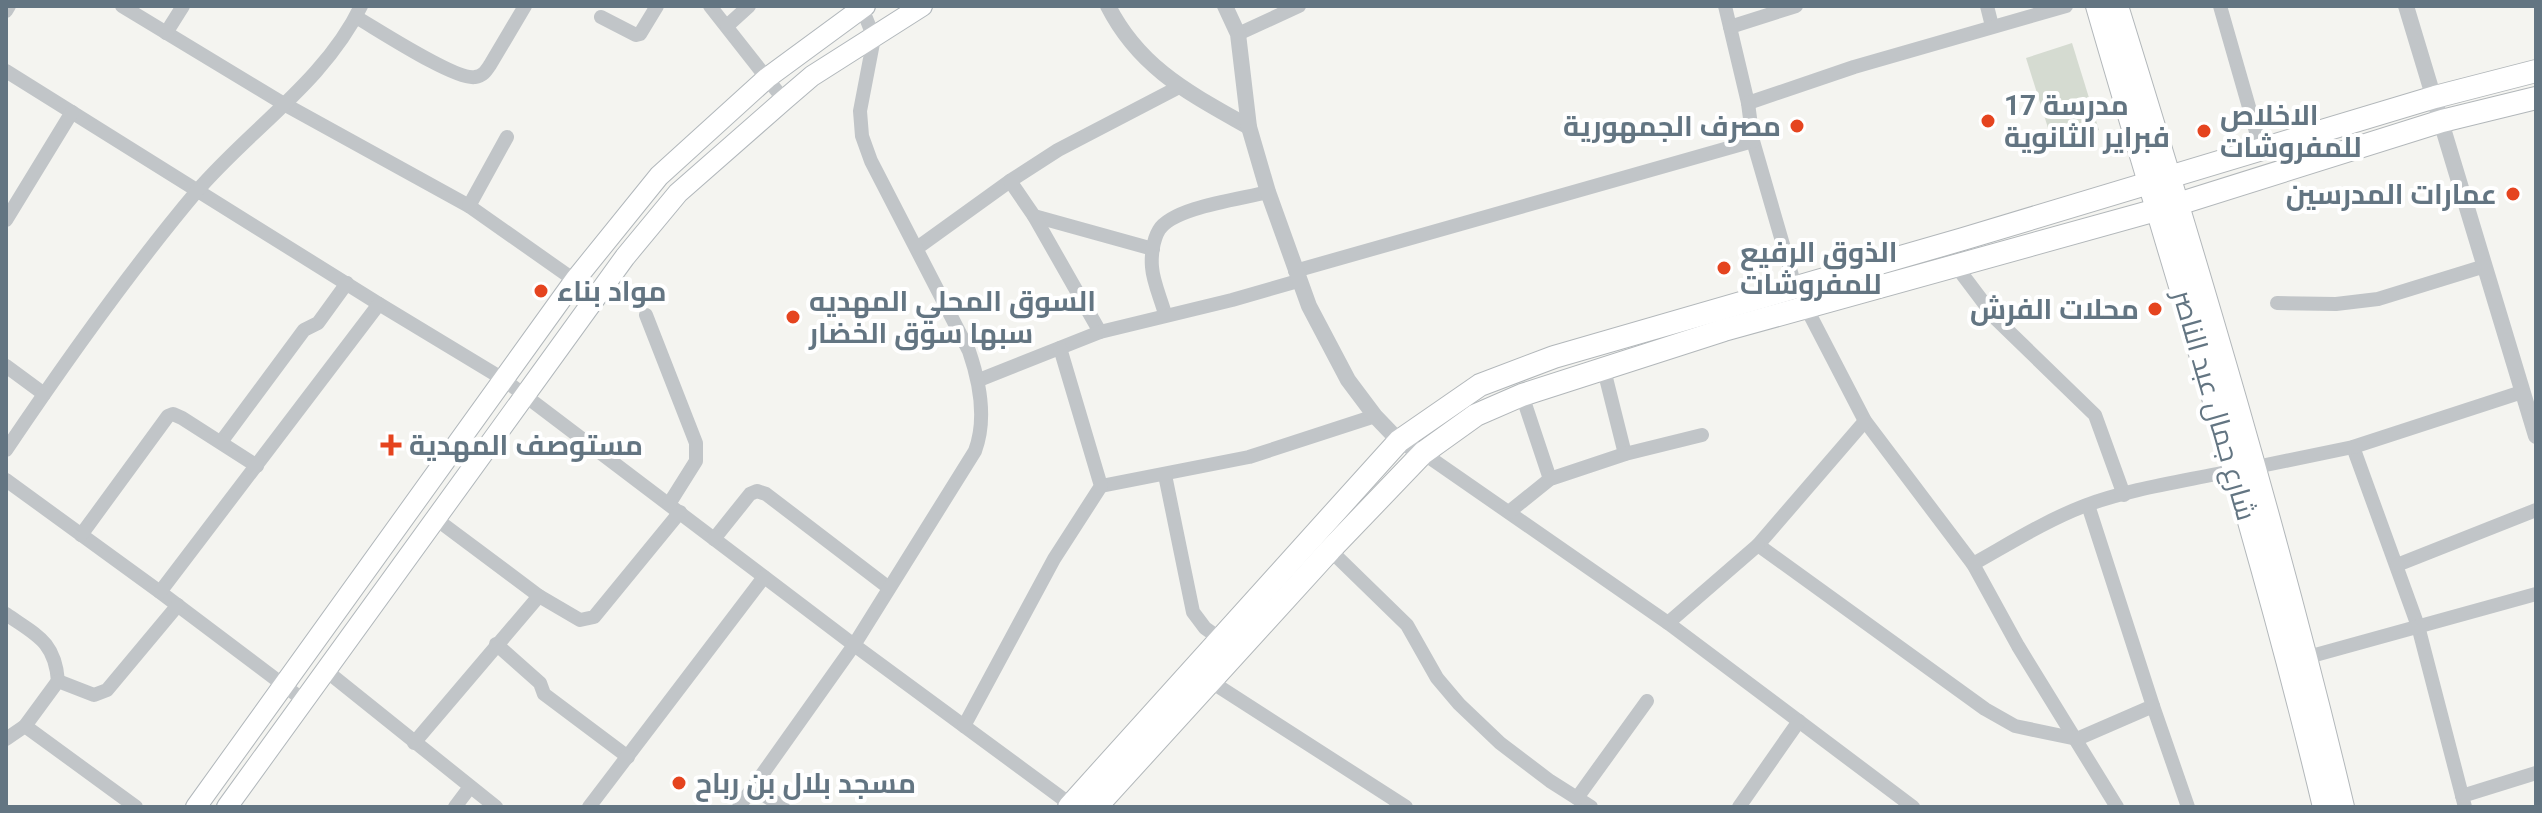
<svg xmlns="http://www.w3.org/2000/svg" width="2542" height="813" font-family="Roboto,Cairo,sans-serif">
	<style>
		.green { fill: #d5dbd1 }
		.lines { fill: none; stroke-linecap: round; stroke-linejoin: round }
		.secondary-casing { stroke: #b1b7bb; stroke-width: 22 }
		.primary-casing { stroke: #b2b7ba; stroke-width: 24 }
		.minor { stroke: #c1c5c8; stroke-width: 14 }
		.tertiary { stroke: #c1c5c8; stroke-width: 16 }
		.secondary { stroke: #fff; stroke-width: 20 }
		.primary { stroke: #fff; stroke-width: 22 }
		.poi-dot { fill: #e5441f; stroke: #fff; stroke-width: 3 }
		.labels { text-anchor: middle; stroke-width: 8; stroke-linejoin: round; paint-order: stroke }
		.poi-label { font-size: 28px; font-weight: bold; fill: #637582; stroke: #fff; text-anchor: start }
		.street-label { font-size: 28px; fill: #637582; stroke: #fff }
	</style>
	<rect width="100%" height="100%" fill="#f4f4f0"/>
	<!-- green -->
	<path class="green" d="M2072 43 2099 130 2053 144 2026 58Z"/>
	<g class="lines">
		<!-- secondary casing -->
		<g class="secondary-casing">
			<g id="secondary">
				<path d="M196 807 575 280 659 176 767 78 865 6"/>
				<path d="M227 807 625 257 678 193 784 100 812 76 922 6"/>
			</g>
		</g>
		<!-- primary casing -->
		<g class="primary-casing">
			<g id="primary">
				<path d="M2097 6C2174 273 2260 537 2324 807"/>
				<path d="M2117 6C2199 271 2279 537 2343 807"/>
				<path d="M1069 807 1399 441 1480 385 1554 357 1963 239 2435 97 2536 71"/>
				<path d="M1096 807 1330 550 1423 453 1476 415 1522 395 1724 330 2178 204 2442 121 2536 98"/>
			</g>
		</g>
		<!-- minor -->
		<g class="minor">
			<path d="M122 6 284 104 469 206 597 296"/>
			<path d="M710 6 784 100"/>
			<path d="M1725 6 1748 103 1753 141 1795 286 1865 421 1973 564 2018 646 2117 807"/>
			<path d="M1987 6 1992 26"/>
			<path d="M2220 6 2261 149"/>
			<path d="M6 11 9 6"/>
			<path d="M356 17C377 29 456 81 475 77 483 76 486 71 490 65L525 6"/>
			<path d="M601 17 636 35 640 34 657 6"/>
			<path d="M727 26 749 6"/>
			<path d="M1730 27 1796 6"/>
			<path d="M166 33 183 6"/>
			<path d="M1238 34 1299 6"/>
			<path d="M6 71 379 304 503 379 854 645 1074 807"/>
			<path d="M1748 103 1854 67 2066 6"/>
			<path d="M469 206 507 137"/>
			<path d="M1034 216 1153 249"/>
			<path d="M6 220 72 112"/>
			<path d="M917 248 1010 181"/>
			<path d="M1956 266 1996 319 2095 415 2124 495"/>
			<path d="M1295 271 1753 141"/>
			<path d="M2277 303 2336 304 2378 299 2485 266"/>
			<path d="M1165 314C1161 299 1153 282 1152 267 1151 256 1153 240 1159 230 1173 207 1242 199 1268 192"/>
			<path d="M646 315 696 443V461L669 504"/>
			<path d="M1100 332 1034 216 1010 181 1058 150 1179 87"/>
			<path d="M6 366 44 394"/>
			<path d="M1604 370 1625 454"/>
			<path d="M979 380 1100 332 1232 300 1298 281"/>
			<path d="M1522 395 1550 479"/>
			<path d="M1865 421 1758 545 1985 709 2015 726 2077 739 2153 706 2088 505"/>
			<path d="M221 442 304 330 318 323 347 283"/>
			<path d="M2353 447 2418 626 2465 807"/>
			<path d="M6 450C66 361 128 273 197 191 250 129 325 81 361 6"/>
			<path d="M1423 453 1668 623 1913 807"/>
			<path d="M2256 467 2353 447 2522 392"/>
			<path d="M1165 475 1193 612 1205 628 1219 638"/>
			<path d="M6 480 160 592 302 699"/>
			<path d="M1101 486 1249 457 1375 416"/>
			<path d="M1509 512 1550 479 1625 454 1702 435"/>
			<path d="M81 535 168 416 173 414 182 418 257 466"/>
			<path d="M714 539 750 494 757 491 766 494 889 588"/>
			<path d="M1330 550 1407 625 1437 678 1459 704 1500 743 1550 781 1591 807"/>
			<path d="M1973 564C2009 544 2045 521 2084 506 2132 488 2186 481 2236 470"/>
			<path d="M2397 565 2536 510"/>
			<path d="M160 592 379 304"/>
			<path d="M539 596 580 620 594 617 680 512"/>
			<path d="M6 614C36 635 55 641 58 681"/>
			<path d="M1668 623 1758 545"/>
			<path d="M496 644 540 683 544 694 628 757"/>
			<path d="M2308 657 2536 594"/>
			<path d="M324 669 496 807"/>
			<path d="M1210 681 1406 807"/>
			<path d="M2153 706 2188 807"/>
			<path d="M25 726 136 807"/>
			<path d="M964 726 1054 559 1101 486 1060 348"/>
			<path d="M6 739 25 726 58 681 94 695 107 690 178 605"/>
			<path d="M414 743 539 596 436 519"/>
			<path d="M753 788 783 807"/>
			<path d="M2462 796 2536 773"/>
			<path d="M1577 798 1647 701"/>
			<path d="M455 807 470 787"/>
			<path d="M589 807 764 577"/>
			<path d="M739 807 854 645 975 451C987 419 980 383 969 351L871 161 862 136 860 111 874 38 862 8"/>
			<path d="M1739 807 1799 721"/>
		</g>
		<!-- tertiary -->
		<g class="tertiary">
			<path d="M1108 6C1140 69 1191 94 1249 127"/>
			<path d="M1225 6 1238 34 1249 127 1268 192 1309 306 1348 380 1375 416 1399 441 1423 453"/>
			<path d="M2406 6 2536 436"/>
		</g>
		<!-- secondary -->
		<use href="#secondary" class="secondary"/>
		<!-- primary -->
		<use href="#primary" class="primary"/>
	</g>
	<!-- markers -->
	<g class="poi-dot">
		<circle cx="1988" cy="121" r="8"/>
		<circle cx="1797" cy="126" r="8"/>
		<circle cx="2204" cy="131" r="8"/>
		<circle cx="2513" cy="194" r="8"/>
		<circle cx="1724" cy="268" r="8"/>
		<circle cx="541" cy="291" r="8"/>
		<circle cx="2155" cy="309" r="8"/>
		<circle cx="793" cy="317" r="8"/>
		<path d="M387 433h8v8h8v8h-8v8h-8v-8h-8v-8h8z"/>
		<circle cx="679" cy="783" r="8"/>
	</g>
	<g class="labels">
		<!-- poi labels -->
		<g class="poi-label">
			<text x="2004" y="115">مدرسة 17<tspan x="2004" dy="32">فبراير الثانوية</tspan></text>
			<text x="2220" y="125">الاخلاص<tspan x="2220" dy="32">للمفروشات</tspan></text>
			<text x="1781" y="136" text-anchor="end">مصرف الجمهورية</text>
			<text x="2497" y="204" text-anchor="end">عمارات المدرسين</text>
			<text x="1740" y="262">الذوق الرفيع<tspan x="1740" dy="32">للمفروشات</tspan></text>
			<text x="557" y="301">مواد بناء</text>
			<text x="809" y="311">السوق المحلي المهديه<tspan x="809" dy="32">سبها سوق الخضار</tspan></text>
			<text x="2139" y="319" text-anchor="end">محلات الفرش</text>
			<text x="409" y="455">مستوصف المهدية</text>
			<text x="695" y="793">مسجد بلال بن رباح</text>
		</g>
		<!-- street labels -->
		<g class="street-label">
			<text transform="translate(2215 405) rotate(74)" y="10">شارع جمال عبد الناصر</text>
		</g>
	</g>
	<!-- border -->
	<rect width="2542" height="813" fill="none" stroke="#637582" stroke-width="16"/>
</svg>
